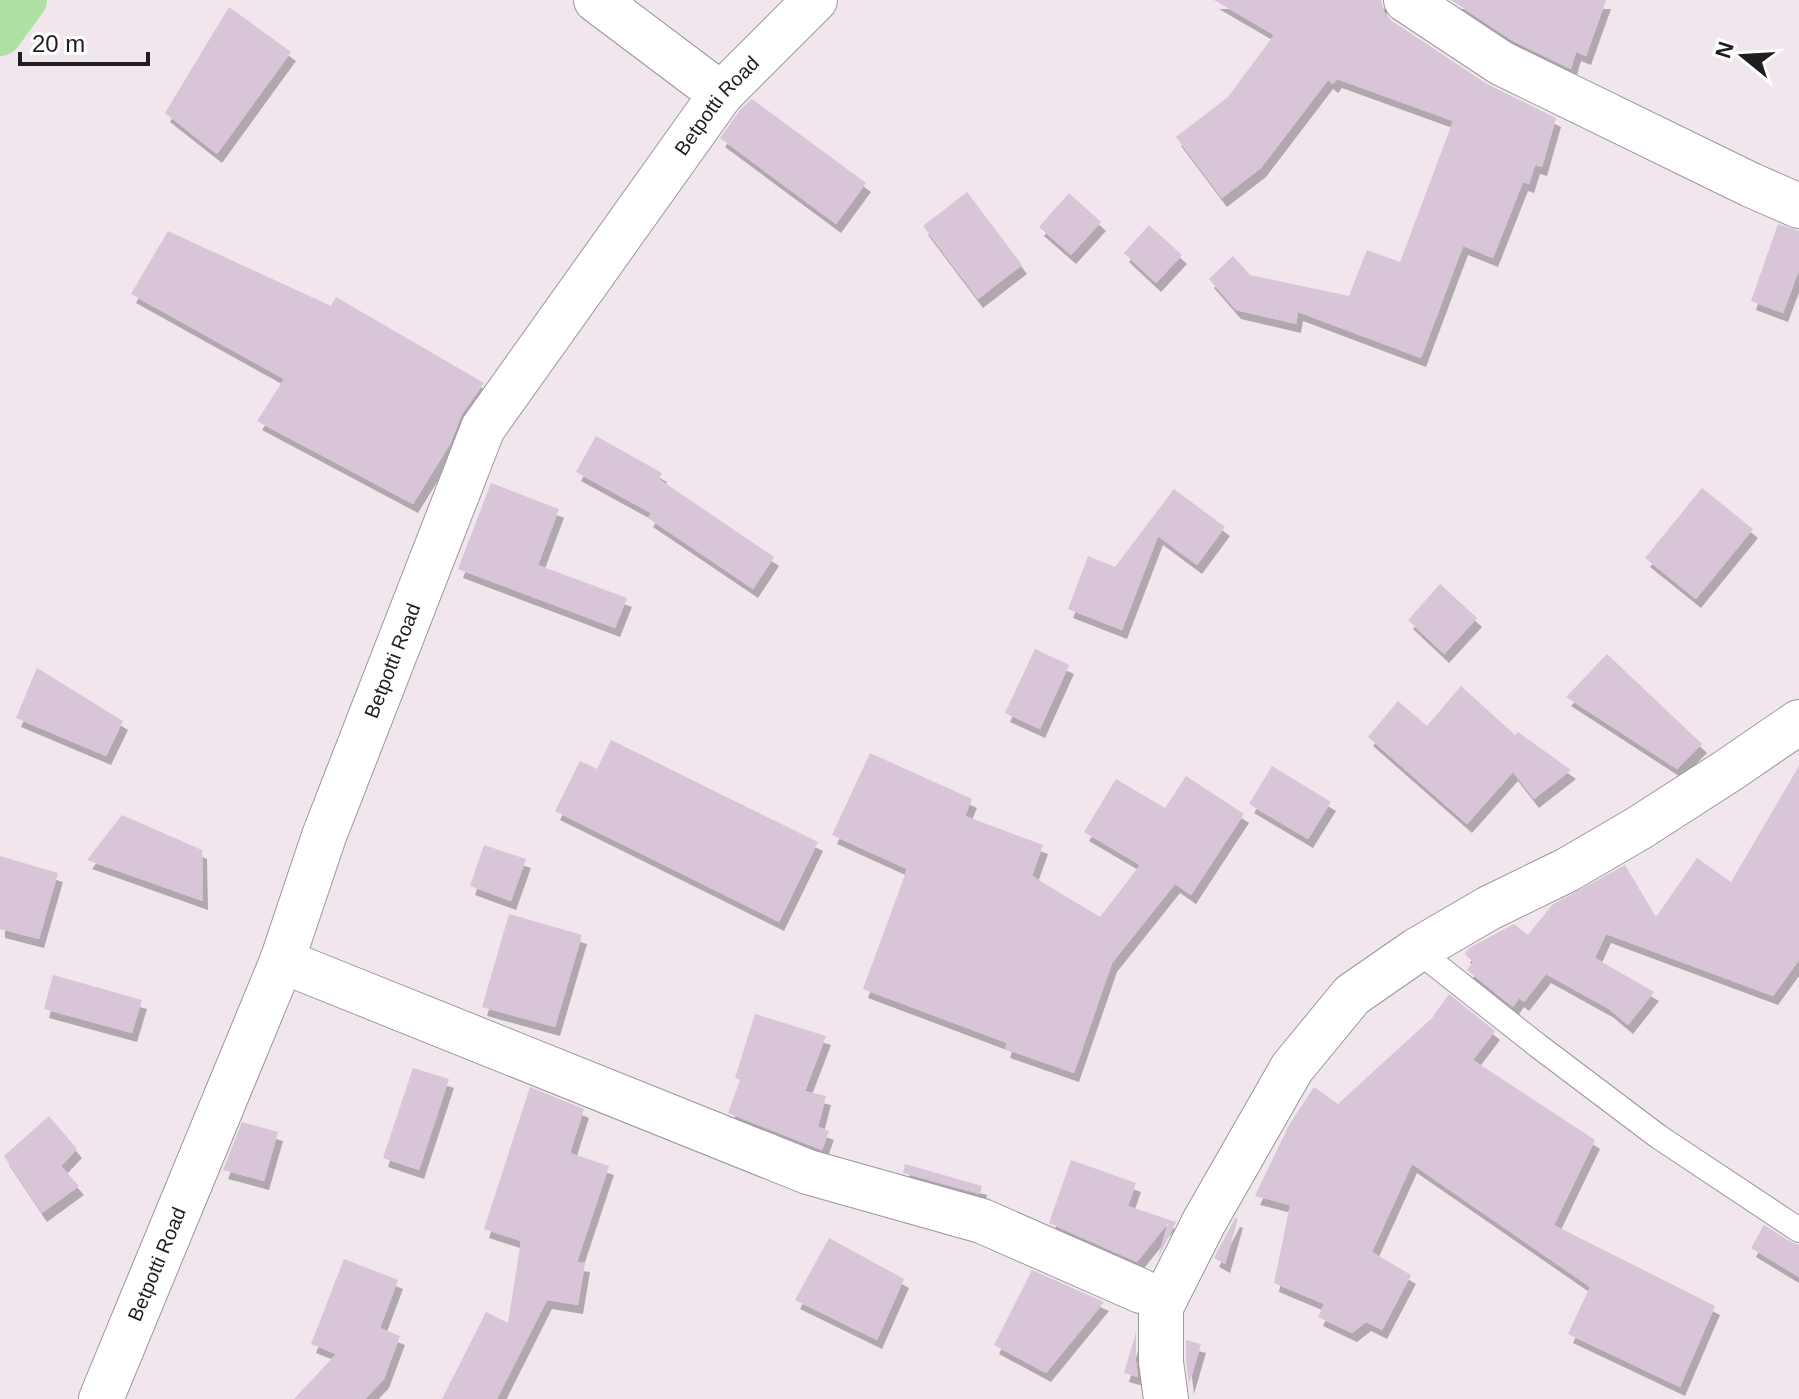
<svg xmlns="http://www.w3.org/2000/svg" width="1799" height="1399" font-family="Arial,sans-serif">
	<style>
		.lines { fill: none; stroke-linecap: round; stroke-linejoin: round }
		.canal { stroke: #aee1a3; stroke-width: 44 }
		.building { fill: #d8c5d8; filter: url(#shadow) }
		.service-casing { stroke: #999; stroke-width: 26 }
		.minor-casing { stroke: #999; stroke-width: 46 }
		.service { stroke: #fff; stroke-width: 24 }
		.minor { stroke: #fff; stroke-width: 44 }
		.labels { text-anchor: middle; stroke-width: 6; stroke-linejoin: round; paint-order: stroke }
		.street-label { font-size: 20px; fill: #1f1f1f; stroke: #fff }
	</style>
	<defs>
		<filter id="shadow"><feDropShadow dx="5" dy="9" stdDeviation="0" flood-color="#0004"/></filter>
	</defs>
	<rect width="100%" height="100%" fill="#f1e5ee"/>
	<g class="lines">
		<!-- canal -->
		<path class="canal" d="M0 34 25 0"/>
	</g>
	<!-- building -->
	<g class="building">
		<path d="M1214 0H1381L1384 12 1392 21 1487 84 1556 118 1542 167 1535 165 1529 184 1523 182 1493 258 1463 246 1421 358 1298 312 1296 324 1236 310 1209 279 1233 256 1250 275 1349 296 1367 250 1400 262 1453 121 1337 79 1333 84 1328 80 1261 168 1222 198 1176 137 1228 97 1274 35Z"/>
		<path d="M1451 0H1606L1586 56 1576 52 1571 69 1513 41Z"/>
		<path d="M229 7 291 52 217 154 165 113Z"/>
		<path d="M752 99 866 183 836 224 720 138 740 110Z"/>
		<path d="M967 192 1022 265 978 299 923 226Z"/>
		<path d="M1069 193 1101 222 1071 255 1039 227Z"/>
		<path d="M1778 224 1799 231V270L1783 313 1751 301Z"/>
		<path d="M1149 225 1182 255 1156 283 1124 253Z"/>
		<path d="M168 231 331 306 336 297 484 383 462 414 450 444 413 504 257 421 284 379 131 294Z"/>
		<path d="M596 436 662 473 659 479 774 557 753 589 648 518 651 513 576 472Z"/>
		<path d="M491 483 559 509 538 565 627 598 615 628 458 569Z"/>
		<path d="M1702 488 1753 529 1696 599 1645 558Z"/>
		<path d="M1174 489 1225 527 1197 565 1158 536 1122 630 1068 609 1088 556 1115 567Z"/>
		<path d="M1440 584 1477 618 1444 654 1408 620Z"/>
		<path d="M1035 649 1069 665 1040 729 1005 713Z"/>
		<path d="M1607 654 1702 744 1677 769 1566 697Z"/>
		<path d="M37 668 123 721 106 756 16 718Z"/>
		<path d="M1461 686 1515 735 1518 732 1571 770 1534 799 1513 772 1467 824 1368 737 1398 701 1427 726Z"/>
		<path d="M611 740 818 842 779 922 555 811 580 761 597 769Z"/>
		<path d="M870 753 972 799 965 816 1043 845 1032 876 1100 917 1140 865 1084 832 1116 779 1165 808 1186 776 1244 814 1191 895 1175 884 1112 963 1074 1073 1005 1049 1007 1043 863 989 907 869 832 835Z"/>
		<path d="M1272 766 1331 802 1308 839 1249 804Z"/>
		<path d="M1799 766V960L1773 996 1606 934 1595 958 1654 992 1628 1025 1609 1009 1546 974 1524 1002 1519 998 1513 1007 1467 970 1473 962 1465 954 1469 948 1514 924 1528 935 1552 905 1625 865 1656 917 1697 858 1731 882Z"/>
		<path d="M122 815 202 850 203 901 87 860Z"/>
		<path d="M484 845 526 859 511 901 470 886Z"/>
		<path d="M0 856 58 873 39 939 0 929Z"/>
		<path d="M509 914 582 935 555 1027 482 1007Z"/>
		<path d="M53 975 142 1000 132 1033 44 1009Z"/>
		<path d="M1449 994 1495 1031 1473 1060 1595 1140 1554 1225 1715 1306 1680 1387 1568 1334 1590 1287 1412 1164 1372 1252 1411 1275 1382 1330 1366 1322 1352 1333 1318 1317 1324 1304 1274 1283 1290 1205 1255 1196 1289 1125 1314 1087 1338 1104 1432 1018Z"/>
		<path d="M755 1014 826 1036 805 1091 826 1096 818 1127 829 1131 822 1150 728 1113 740 1080 735 1078Z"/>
		<path d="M413 1068 449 1079 419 1170 383 1158Z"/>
		<path d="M530 1087 584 1109 570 1153 609 1166 577 1262 585 1263 578 1305 547 1300 497 1399H442L486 1312 508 1323 521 1241 484 1229Z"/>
		<path d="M49 1116 77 1149 61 1166 79 1186 42 1213 4 1156Z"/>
		<path d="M242 1122 278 1132 264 1181 223 1170Z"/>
		<path d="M1071 1160 1136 1183 1128 1206 1176 1222 1158 1258 1168 1223 1137 1262 1049 1223Z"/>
		<path d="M905 1164 982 1186 980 1194 903 1173Z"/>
		<path d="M1235 1218 1238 1219 1225 1264 1214 1258Z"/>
		<path d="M1764 1225 1791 1242 1799 1245V1277L1751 1248Z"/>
		<path d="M829 1238 904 1279 877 1340 795 1300Z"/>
		<path d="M344 1259 398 1280 380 1328 400 1336 384 1379 365 1399H294L336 1354 311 1344Z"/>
		<path d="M1032 1270 1104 1302 1046 1373 994 1345Z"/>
		<path d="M1136 1332V1362L1138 1377 1124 1373Z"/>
		<path d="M1186 1340 1201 1344 1189 1385 1186 1360Z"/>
	</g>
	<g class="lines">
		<!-- service casing -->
		<g class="service-casing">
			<path id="service" d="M1417 950 1537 1045 1659 1137 1799 1230"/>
		</g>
		<!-- minor casing -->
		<g class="minor-casing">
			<g id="minor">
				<path d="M596 0 721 94"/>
				<path d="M1406 0 1501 63 1751 185 1799 206"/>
				<path d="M282 961 808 1172 982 1221 1141 1291"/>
				<path id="s1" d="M101 1399 282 961 324 836 483 428 721 94 815 0"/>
				<path d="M1166 1399 1161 1362V1307L1204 1222 1292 1068 1352 995 1417 950 1489 908 1567 870 1639 828 1729 770 1799 722"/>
			</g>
		</g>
		<!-- service -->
		<use href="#service" class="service"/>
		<!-- minor -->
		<use href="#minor" class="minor"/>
	</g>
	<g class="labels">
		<!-- street labels -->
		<g class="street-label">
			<text dy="7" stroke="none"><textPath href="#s1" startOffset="1442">Betpotti Road</textPath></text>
			<text dy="7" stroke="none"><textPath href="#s1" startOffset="794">Betpotti Road</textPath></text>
			<text dy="7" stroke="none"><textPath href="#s1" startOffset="146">Betpotti Road</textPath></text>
		</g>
	</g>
	<!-- north arrow -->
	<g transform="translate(1743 56) rotate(288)" stroke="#ffffff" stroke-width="6" paint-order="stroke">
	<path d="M0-6L14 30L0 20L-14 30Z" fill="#1f1f1f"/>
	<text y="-12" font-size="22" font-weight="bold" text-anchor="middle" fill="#1f1f1f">N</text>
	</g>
	<!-- scale -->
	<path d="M20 52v12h128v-12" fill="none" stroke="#1f1f1f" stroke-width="4"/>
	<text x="32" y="52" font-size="24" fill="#1f1f1f" stroke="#ffffff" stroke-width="6" paint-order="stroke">20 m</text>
</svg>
